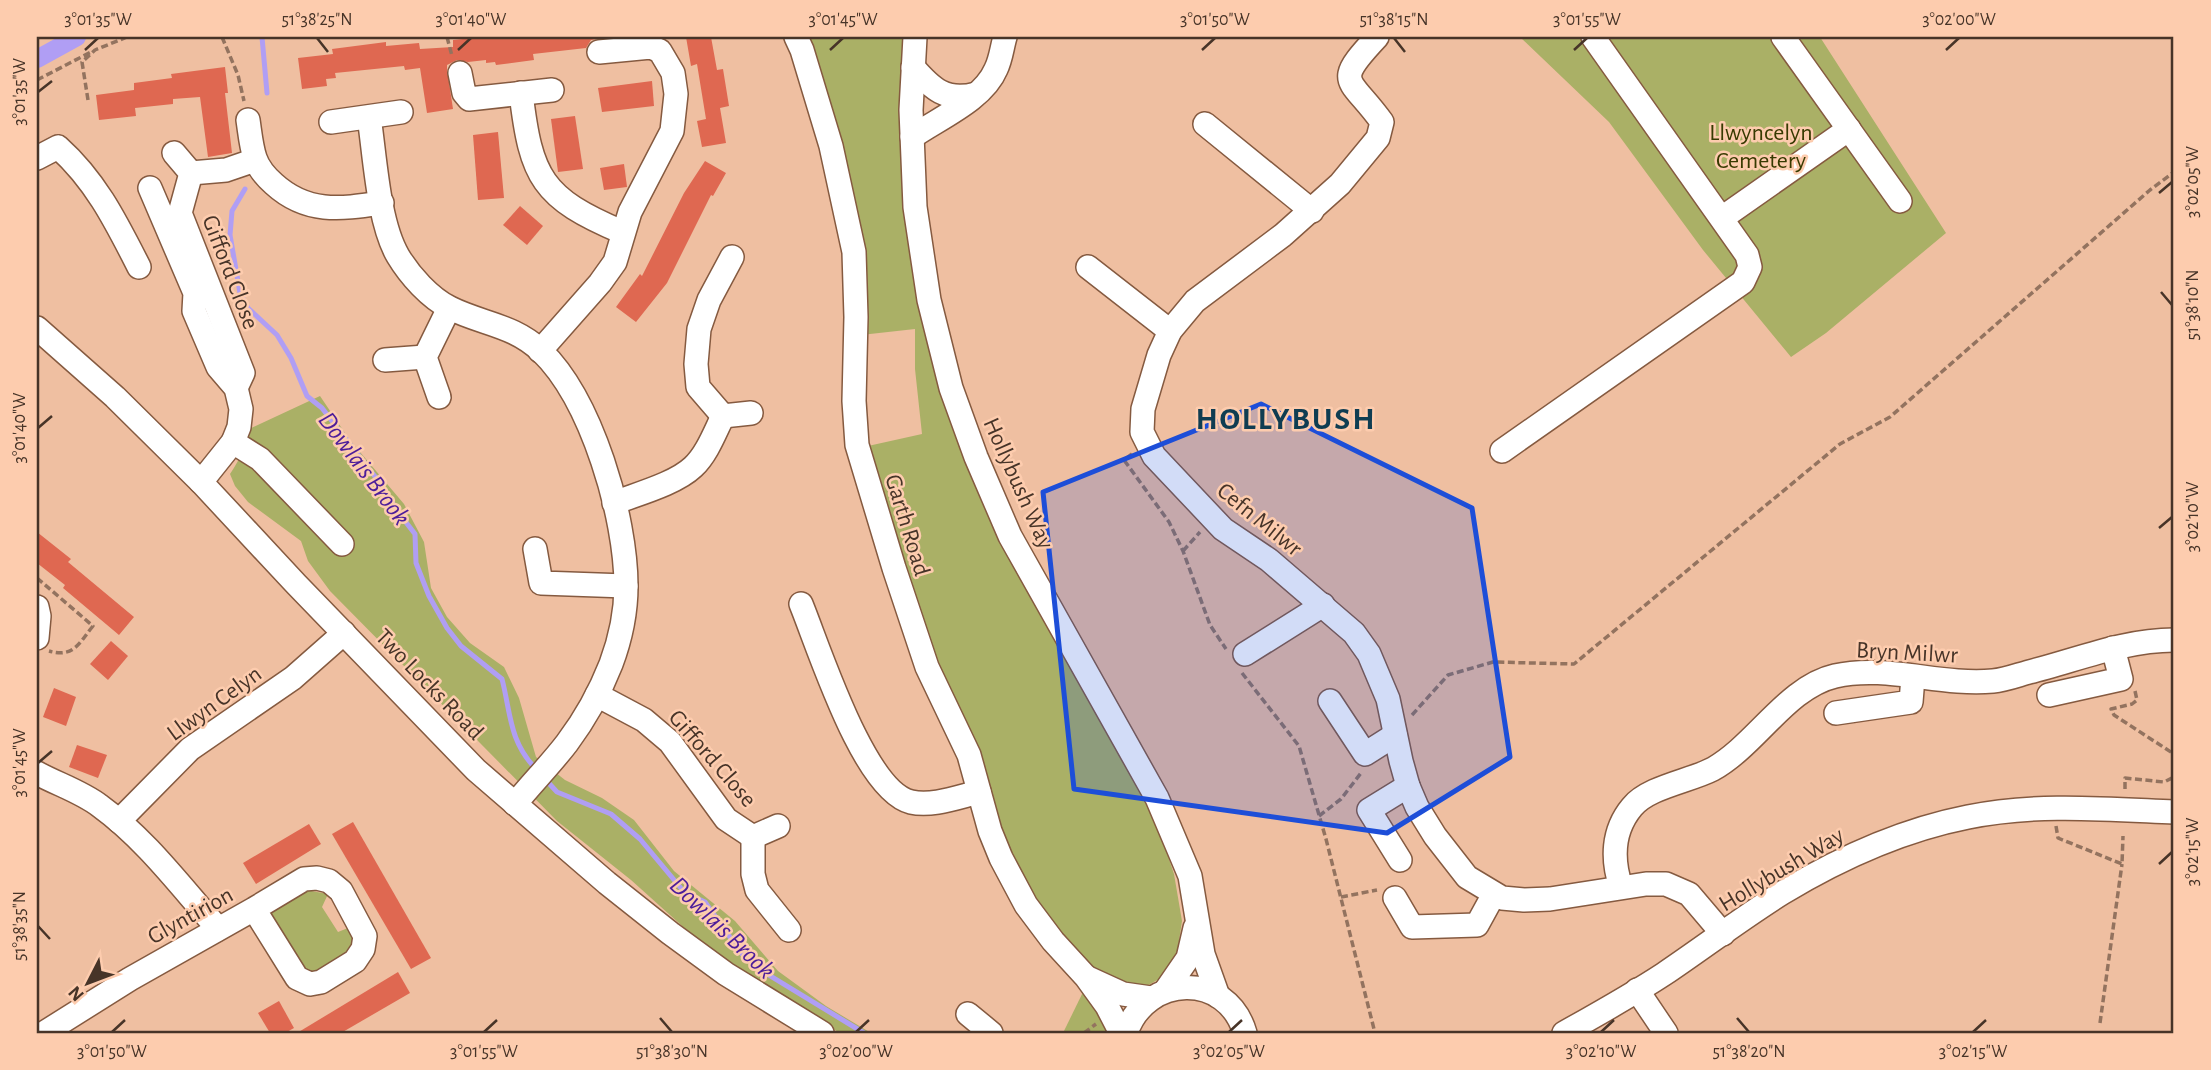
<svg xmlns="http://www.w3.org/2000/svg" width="2211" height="1070" font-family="'Alegreya Sans',sans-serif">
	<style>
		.green { fill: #aab066 }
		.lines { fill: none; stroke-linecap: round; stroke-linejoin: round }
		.stream { stroke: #b09ef4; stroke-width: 5 }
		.canal { stroke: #b09ef4; stroke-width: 18 }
		.building { fill: #df6851 }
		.minor-casing { stroke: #855a40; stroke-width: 26 }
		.path { stroke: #93735f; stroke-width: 3.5; stroke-dasharray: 7 3.5; stroke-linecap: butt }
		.minor { stroke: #fff; stroke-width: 23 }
		.marked { fill: #1d4ed8; fill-opacity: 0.2; stroke: #1d4ed8; stroke-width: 5; stroke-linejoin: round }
		.ticks { fill: none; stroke: #473428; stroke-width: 2.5 }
		.labels { text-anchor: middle; stroke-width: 5; stroke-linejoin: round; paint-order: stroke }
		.park-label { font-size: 24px; fill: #373a01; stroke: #fdccae }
		.street-label { font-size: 24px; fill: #473428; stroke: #fdccae }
		.water-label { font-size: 26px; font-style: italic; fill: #4d1d9a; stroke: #fdccae }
		.district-label { font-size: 32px; font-weight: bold; letter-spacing: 2px; fill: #0f3d52; stroke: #fdccae }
		.neatline { fill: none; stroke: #473428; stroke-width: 2.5 }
		.ticks-label { font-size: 18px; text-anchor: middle; fill: #473428 }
	</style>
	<rect width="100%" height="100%" fill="#efbfa1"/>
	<!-- green -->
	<g class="green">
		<path d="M798 37H905L908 222 1016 567 1148 806 1163 841 1174 874 1182 921 1177 954 1163 977 1141 989 1087 972 1031 904 947 694 859 448 922 434 915 369V329L861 335Z"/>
		<path d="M1520 37H1820L1946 233 1826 333 1791 357 1703 250 1609 122Z"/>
		<path d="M320 396 349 439 404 504 424 542 431 588 447 617 470 643 504 667 519 698 536 757 565 780 602 798 634 820 674 871 735 921 778 971 826 1006 871 1033H840L762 986 690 933 631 880 557 821 330 591 308 561 301 541 248 502 235 486 230 474C239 460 247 447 245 431Z"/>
		<path d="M306 890 328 894 322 907 338 932 348 928 355 941 348 953 314 973 308 974 269 918 272 910Z"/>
		<path d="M1085 988 1110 1033H1063Z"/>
	</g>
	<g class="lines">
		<!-- stream -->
		<g class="stream">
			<path d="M262 37 267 93"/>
			<path d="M245 189 232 211 230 235 240 293 248 308 277 335 291 358 307 396 322 408 380 483 398 512 415 534 416 563 429 596 447 628 461 646 502 679C511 714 509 741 536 769"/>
			<path d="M545 779 557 792 611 814 640 839 685 893 705 902 742 954 759 969 864 1033"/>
		</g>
		<!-- canal -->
		<path class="canal" d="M37 59 77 37"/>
	</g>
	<!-- building -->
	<g class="building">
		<path d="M483 37 602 38 591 40 586 48 533 54 534 60 496 65 495 62 486 63V60L468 62 457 60 447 65V69L453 109 427 113 420 68 405 70 404 66 335 73 336 78 326 79 327 86 302 89 298 58 333 54 332 49 386 42V46L419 43 420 49 453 47V40Z"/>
		<path d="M686 37H711L717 70 723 69 729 106 720 108 726 143 702 147 697 121 706 119 697 64 691 66Z"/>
		<path d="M225 67 228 93H225L232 153 208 157 200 97 173 99V104L135 108 136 116 99 120 96 95 134 90V83L172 78 171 74Z"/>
		<path d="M652 81 654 106 602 112 598 88Z"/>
		<path d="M575 116 583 169 558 172 551 119Z"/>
		<path d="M498 132 504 198 478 200 473 135Z"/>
		<path d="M705 161 726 173 713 196 711 195 667 283 636 322 616 307 640 274 642 276 684 193Z"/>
		<path d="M624 164 627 187 604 190 600 168Z"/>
		<path d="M520 206 543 226 527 245 503 225Z"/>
		<path d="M37 532 71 559 68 562 134 617 119 635 63 588 65 585 37 563Z"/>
		<path d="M111 641 128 656 108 680 90 664Z"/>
		<path d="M54 688 76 697 66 726 43 717Z"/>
		<path d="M77 745 107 755 98 778 69 767Z"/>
		<path d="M353 822 431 958 411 969 332 834Z"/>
		<path d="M309 824 321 844 256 884 243 863Z"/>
		<path d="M398 972 410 993 341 1033H297Z"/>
		<path d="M279 1001 294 1028 285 1033H270L258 1013Z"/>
	</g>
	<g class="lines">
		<!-- minor casing -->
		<g class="minor-casing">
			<g id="minor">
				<path d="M796 37 802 50 831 146 854 252 856 317 854 401 857 445 894 568 927 667 969 755 990 831 1001 858 1026 905 1053 941 1086 977 1107 1006 1121 1033"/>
				<path d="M915 37 911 110 915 207 929 300 951 388 976 457 1010 536 1157 798 1190 876 1203 954 1218 996"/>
				<path d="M1377 37C1332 85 1349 76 1382 122L1378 138 1340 184 1283 235 1195 301 1170 331 1159 355 1143 409 1142 432 1154 456 1223 529 1269 560 1354 633 1369 654 1388 699 1401 761 1408 786 1417 807 1435 836 1467 877 1502 898 1524 900 1550 899 1646 884H1666L1689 894 1723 934"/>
				<path d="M1783 37 1900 201"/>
				<path d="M913 67C932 89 946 102 976 94"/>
				<path d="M460 73 464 93 469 99 552 90"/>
				<path d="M521 93C531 178 542 198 622 232"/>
				<path d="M369 117C375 156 378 222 398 256 410 276 430 298 450 308 482 324 514 325 541 351 592 400 626 517 626 586 626 612 620 640 611 664 600 692 585 719 567 743 551 764 532 783 515 804"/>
				<path d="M248 120C250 133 251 146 255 158 258 167 266 177 274 184 307 214 340 209 382 203"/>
				<path d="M331 122 401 112"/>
				<path d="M1205 124 1312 211"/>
				<path d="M912 137C939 118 983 100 996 69 1001 59 1002 47 1005 37"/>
				<path d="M174 153 191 173 180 213 243 373 236 388"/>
				<path d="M37 158 58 147C96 181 116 222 139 267"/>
				<path d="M191 173 226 170 255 160"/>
				<path d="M150 188 195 293 194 311 218 367 236 388 241 409 239 427 233 442 201 482"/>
				<path d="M1722 218 1849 129"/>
				<path d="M732 257 709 300 699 329 696 364 698 387 723 416 751 413"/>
				<path d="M1088 267 1170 331"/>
				<path d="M37 328 115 397 201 482 296 584 476 770 607 883 670 933 726 974 822 1033"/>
				<path d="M540 351 600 283 615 262 630 212 672 131 676 94 673 73 660 51 651 47 599 52"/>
				<path d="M385 360 425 357"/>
				<path d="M439 397 425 357 449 308"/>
				<path d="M233 442 260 459 342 544"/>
				<path d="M1502 451 1743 282 1750 267 1747 255 1593 37"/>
				<path d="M614 503C637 494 675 484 693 467 707 454 715 432 723 416"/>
				<path d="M535 549 541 583 626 586"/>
				<path d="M801 604C819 648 864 791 911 802 932 807 958 797 979 792"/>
				<path d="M37 607 39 616 37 638"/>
				<path d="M1245 654 1323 605"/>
				<path d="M597 695 644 720 670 742 726 819 753 837 778 826"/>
				<path d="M2049 695 2121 679 2113 648"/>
				<path d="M1330 701 1365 754 1395 735"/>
				<path d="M1836 713 1911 702 1913 677"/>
				<path d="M37 773C57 784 82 792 100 806 144 838 178 883 214 924L216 930"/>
				<path d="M119 821 190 749 293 678 344 633"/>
				<path d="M753 837V874L757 890 789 930"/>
				<path d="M1400 860 1369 810 1408 786"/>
				<path d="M1621 887C1612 860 1612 831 1632 807 1648 787 1690 781 1713 769 1756 745 1787 687 1835 676 1886 664 1940 686 1993 681 2005 680 2018 675 2029 672 2077 660 2124 640 2174 640"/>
				<path d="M1395 898 1412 927 1477 925 1494 894"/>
				<path d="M1088 978 1123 994 1151 998"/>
				<path d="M1166 990 1188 958 1195 928"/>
				<path d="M1637 990 1666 1033"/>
				<path d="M968 1014 991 1033"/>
				<path d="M44 1033 130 979 254 909 304 879 317 878 329 881 341 891 365 936 363 949 355 961 321 982 310 984 297 978 254 909"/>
				<path d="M1126 1033C1146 974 1227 971 1245 1033"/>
				<path d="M1564 1033C1598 1014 1632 995 1664 974 1704 947 1742 918 1782 893 1840 858 1902 830 1968 817 2036 803 2105 809 2174 812"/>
			</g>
		</g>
		<!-- path -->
		<g class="path">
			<path d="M222 37 238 75 244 101"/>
			<path d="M447 37 452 56"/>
			<path d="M37 38 39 37"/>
			<path d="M37 80 91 52"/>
			<path d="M88 100 82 62 95 50 127 37"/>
			<path d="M1132 454 1124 460 1169 522 1183 551 1210 625 1226 649"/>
			<path d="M1183 551 1200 532"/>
			<path d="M37 578 93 626C79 643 74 658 49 651"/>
			<path d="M1242 673 1299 746 1326 839 1375 1033"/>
			<path d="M2135 691 2137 700 2132 704 2111 709 2114 715 2174 754"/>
			<path d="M1412 715 1448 675 1493 662 1574 664 1840 444 1890 417 2150 190 2174 172"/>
			<path d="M2125 789V778L2164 782 2174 777"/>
			<path d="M1319 816 1341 799 1361 773"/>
			<path d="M2056 826 2058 838 2122 864 2123 836"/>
			<path d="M1341 897 1377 890"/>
			<path d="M2100 1023 2122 864"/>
			<path d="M1084 1033 1096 1024"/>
		</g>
		<!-- minor -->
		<use href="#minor" class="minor"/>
	</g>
	<!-- marked area -->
	<path class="marked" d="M1261 404 1472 508 1510 757 1387 833 1074 789 1043 492Z"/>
	<!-- ticks -->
	<path class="ticks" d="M317 38 328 52M1394 38 1405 52M85 50 98 38M458 50 471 38M830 50 843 38M1202 50 1215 38M1574 50 1587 38M1946 50 1959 38M38 92 52 81M2159 193 2172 182M2161 292 2172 305M38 428 52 416M2159 528 2172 517M38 763 52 751M2159 864 2172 852M38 926 50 939M660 1018 672 1032M1737 1018 1749 1032M112 1032 125 1020M484 1032 497 1020M856 1032 869 1020M1229 1032 1242 1020M1601 1032 1614 1020M1973 1032 1986 1020"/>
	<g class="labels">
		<!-- park labels -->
		<g class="park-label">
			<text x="1761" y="140">Llwyncelyn<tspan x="1761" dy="28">Cemetery</tspan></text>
		</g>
		<!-- street labels -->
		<g class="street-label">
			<text transform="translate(231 272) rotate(69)" y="8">Gifford Close</text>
			<text transform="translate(1019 483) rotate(66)" y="8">Hollybush Way</text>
			<text transform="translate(1260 519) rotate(39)" y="8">Cefn Milwr</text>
			<text transform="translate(908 525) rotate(73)" y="8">Garth Road</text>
			<text transform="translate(1907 652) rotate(3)" y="8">Bryn Milwr</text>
			<text transform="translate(430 684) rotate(46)" y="8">Two Locks Road</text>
			<text transform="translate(214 703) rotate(-36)" y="8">Llwyn Celyn</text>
			<text transform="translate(713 758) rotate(49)" y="8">Gifford Close</text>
			<text transform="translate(1781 869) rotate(-31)" y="8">Hollybush Way</text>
			<text transform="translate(190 915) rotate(-29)" y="8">Glyntirion</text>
		</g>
		<!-- water labels -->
		<g class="water-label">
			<text transform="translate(365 468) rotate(53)" y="9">Dowlais Brook</text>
			<text transform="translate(723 927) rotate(44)" y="9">Dowlais Brook</text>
		</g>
		<!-- district labels -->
		<g class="district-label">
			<text x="1286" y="429">HOLLYBUSH</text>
		</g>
	</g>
	<!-- border -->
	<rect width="2211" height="1070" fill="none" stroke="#fdccae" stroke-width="77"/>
	<!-- north arrow -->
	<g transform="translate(88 983) rotate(228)" stroke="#fdccae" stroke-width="5" paint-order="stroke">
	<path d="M0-5L12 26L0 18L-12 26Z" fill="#473428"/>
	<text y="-10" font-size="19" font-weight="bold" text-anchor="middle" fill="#473428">N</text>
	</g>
	<rect x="38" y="38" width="2134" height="994" class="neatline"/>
	<g class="ticks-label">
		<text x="98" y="25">3°01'35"W</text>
		<text x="317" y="25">51°38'25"N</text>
		<text x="471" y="25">3°01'40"W</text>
		<text x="843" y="25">3°01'45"W</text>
		<text x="1215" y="25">3°01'50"W</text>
		<text x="1394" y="25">51°38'15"N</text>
		<text x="1587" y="25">3°01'55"W</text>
		<text x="1959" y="25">3°02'00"W</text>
		<text transform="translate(19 92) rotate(-90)" y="6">3°01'35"W</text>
		<text transform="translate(2192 182) rotate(-90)" y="6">3°02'05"W</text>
		<text transform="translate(2192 305) rotate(-90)" y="6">51°38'10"N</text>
		<text transform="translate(19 428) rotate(-90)" y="6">3°01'40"W</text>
		<text transform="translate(2192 517) rotate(-90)" y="6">3°02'10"W</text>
		<text transform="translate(19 763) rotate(-90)" y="6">3°01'45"W</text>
		<text transform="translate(2192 852) rotate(-90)" y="6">3°02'15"W</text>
		<text transform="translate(19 926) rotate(-90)" y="6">51°38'35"N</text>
		<text x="112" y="1057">3°01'50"W</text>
		<text x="484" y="1057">3°01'55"W</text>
		<text x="672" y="1057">51°38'30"N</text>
		<text x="856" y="1057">3°02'00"W</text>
		<text x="1229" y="1057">3°02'05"W</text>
		<text x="1601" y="1057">3°02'10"W</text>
		<text x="1749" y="1057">51°38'20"N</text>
		<text x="1973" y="1057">3°02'15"W</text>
	</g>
</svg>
